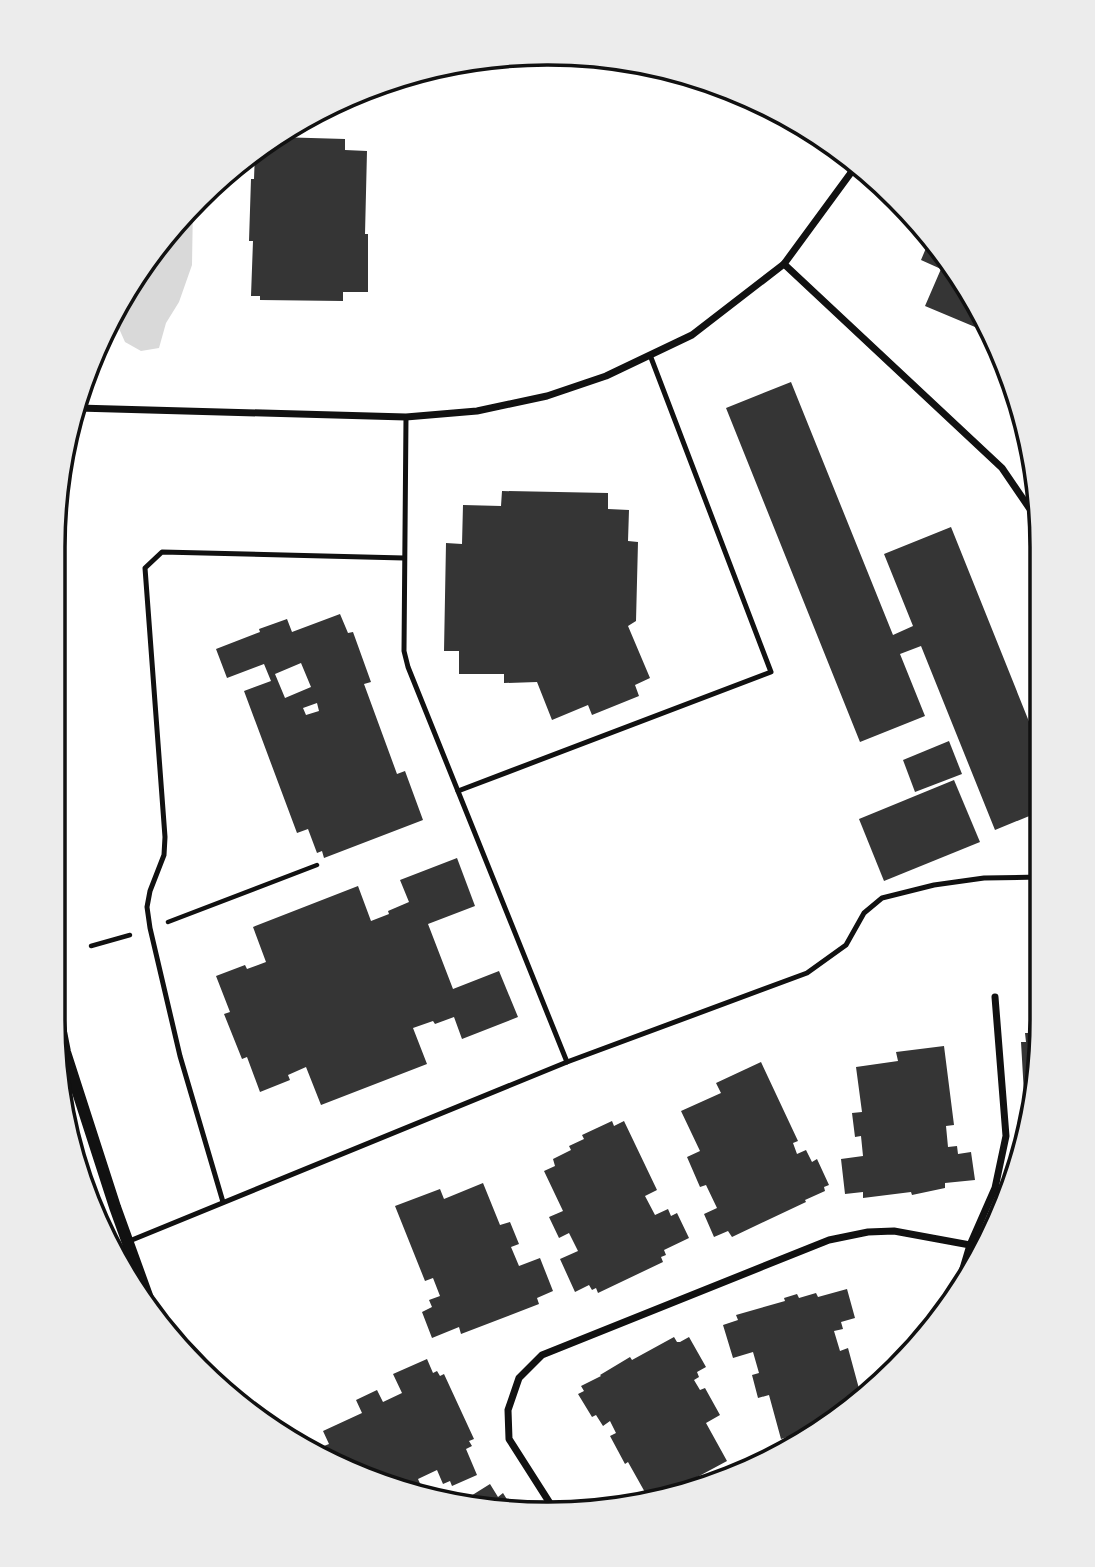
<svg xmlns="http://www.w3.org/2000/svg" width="1095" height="1567" font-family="'Varela Round',sans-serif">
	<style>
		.water { fill: #d9d9d9 }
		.building { fill: #353535; fill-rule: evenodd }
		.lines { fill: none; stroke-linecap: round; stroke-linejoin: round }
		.path { stroke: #111; stroke-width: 4.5 }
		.service { stroke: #111; stroke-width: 5 }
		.minor { stroke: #111; stroke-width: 7 }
		.tertiary { stroke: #111; stroke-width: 12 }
		.rim { fill: none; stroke: #111; stroke-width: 3.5 }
	</style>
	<rect width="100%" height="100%" fill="#fff"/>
	<!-- water -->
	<path class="water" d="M193 204 192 265 179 302 166 323 159 348 141 351 125 342 113 315 119 300Z"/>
	<!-- building -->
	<g class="building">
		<path d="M277 137 345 139V150L367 151 365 234H368V292H343V301L260 300V296H251L253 241H249L251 179H254L255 151 257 149H277Z"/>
		<path d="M929 241 990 326 987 332 925 306 941 269 921 260Z"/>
		<path d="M791 382 893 635 913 626 884 554 951 527 1038 744 1039 812 995 830 921 646 900 654 925 716 860 742 726 408Z"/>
		<path d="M502 491 608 493V509L629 510 628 541 638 542 636 621 628 626 650 678 635 685 639 696 592 715 588 705 552 720 537 682 504 683V674H459V651H444L446 543 462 544 463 505 501 506Z"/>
		<path d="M340 614 348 633 353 632 371 682 364 684 397 774 405 771 423 820 324 858 322 851 317 853 308 829 297 833 244 691 271 681 264 664 227 678 216 649 260 632 259 629 287 619 292 632ZM301 663 311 687 285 698 275 674ZM317 703 319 711 306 715 303 708Z"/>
		<path d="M949 741 962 774 915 792 903 760Z"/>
		<path d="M954 780 980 842 884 881 859 819Z"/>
		<path d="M457 858 475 906 428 924 453 989 499 971 518 1017 462 1039 454 1017 435 1024 433 1021 413 1028 427 1064 321 1105 306 1067 288 1075 290 1080 260 1092 247 1057 242 1059 224 1014 230 1012 216 976 245 965 247 969 266 962 253 927 358 886 371 921 389 914 388 911 409 902 400 880Z"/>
		<path d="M1042 1017 1033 1116 1031 1120 1030 1111H1025L1021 1042H1026L1025 1033H1030L1029 1018Z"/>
		<path d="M944 1046 954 1125 946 1126 948 1147 957 1146 958 1154 971 1152 975 1180 945 1183V1188L912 1195 911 1192 863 1198V1192L845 1194 841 1159 863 1156 861 1136 855 1137 852 1113 862 1112 856 1067 898 1061 896 1052Z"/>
		<path d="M761 1062 798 1141 793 1143 797 1154 806 1150 812 1162 817 1159 829 1185 824 1187 825 1191 805 1200 806 1202 732 1237 728 1231 714 1237 704 1214 717 1208 706 1185 700 1187 687 1157 700 1151 681 1111 721 1093 716 1083Z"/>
		<path d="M612 1121 614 1126 624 1121 657 1190 645 1196 655 1215 668 1209 671 1216 677 1213 689 1238 664 1250 666 1255 661 1257 663 1262 598 1293 596 1288 592 1290 589 1285 575 1292 560 1259 578 1251 569 1233 559 1238 549 1217 563 1211 544 1171 555 1166 553 1159 571 1150 569 1146 584 1139 582 1135Z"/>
		<path d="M483 1183 500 1225 510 1222 519 1244 511 1247 519 1266 540 1258 553 1291 537 1298 539 1304 461 1334 459 1327 432 1338 422 1312 432 1307 429 1300 440 1296 433 1278 425 1281 395 1206 440 1189 444 1199Z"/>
		<path d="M847 1289 855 1318 841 1322 843 1329 834 1331 840 1351 848 1348 861 1396 814 1429 781 1439 769 1395 758 1398 752 1375 759 1373 753 1352 733 1358 723 1325 738 1320 736 1315 785 1301 784 1298 797 1294 799 1298 816 1293 818 1297Z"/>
		<path d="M674 1337 677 1342H680L689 1337 706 1367 697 1372 699 1377 694 1380 700 1390 705 1388 720 1415 706 1423 727 1461 688 1482 691 1489 651 1503 628 1462 625 1464 610 1436 616 1433 610 1421 603 1426 596 1415 592 1417 578 1394 584 1391 581 1386 601 1376 600 1375 630 1357 632 1360Z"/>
		<path d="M427 1359 433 1373 437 1371 440 1376 444 1374 474 1439 469 1441 472 1446 466 1449 477 1475 452 1486 450 1481 443 1484 437 1470 418 1479 423 1490 417 1493 358 1477 329 1459 324 1446 329 1444 323 1431 362 1413 356 1400 377 1390 383 1402 402 1393 393 1374Z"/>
		<path d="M490 1484 498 1497 503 1493 513 1509 483 1510 458 1504Z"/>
	</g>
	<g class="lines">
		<!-- path -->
		<g class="path">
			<path d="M168 922 317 865"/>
			<path d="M91 946 130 935"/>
		</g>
		<!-- service -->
		<g class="service">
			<path d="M406 417 404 651 408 667 567 1062"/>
			<path d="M458 791 771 672 650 355"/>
			<path d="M223 1202 180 1056 150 928 147 907 150 891 164 855 165 837 145 568 162 552 404 558"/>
			<path d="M127 1242 567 1062 807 973 846 945 864 913 882 898 934 885 984 878 1040 877"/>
		</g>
		<!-- minor -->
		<g class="minor">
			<path d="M784 264 1002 468 1034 515"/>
			<path d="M78 408 406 417 477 411 547 396 606 376 692 335 784 264 850 174 856 163"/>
			<path d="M953 1302 970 1245 995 1188 1006 1136 995 997"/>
			<path d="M553 1508 509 1439 508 1410 519 1378 542 1355 829 1240 868 1232 894 1231 970 1245"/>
		</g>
		<!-- tertiary -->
		<path class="tertiary" d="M53 991 65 1052 115 1207 154 1315"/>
	</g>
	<!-- crop -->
	<path d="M0 0H1095V1567H0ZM547 65H548A482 482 0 0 1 1030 547V1020A482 482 0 0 1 548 1502H547A482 482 0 0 1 65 1020V547A482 482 0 0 1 547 65Z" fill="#ececec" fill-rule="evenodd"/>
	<path class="rim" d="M547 65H548A482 482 0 0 1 1030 547V1020A482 482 0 0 1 548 1502H547A482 482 0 0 1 65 1020V547A482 482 0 0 1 547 65Z"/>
</svg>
